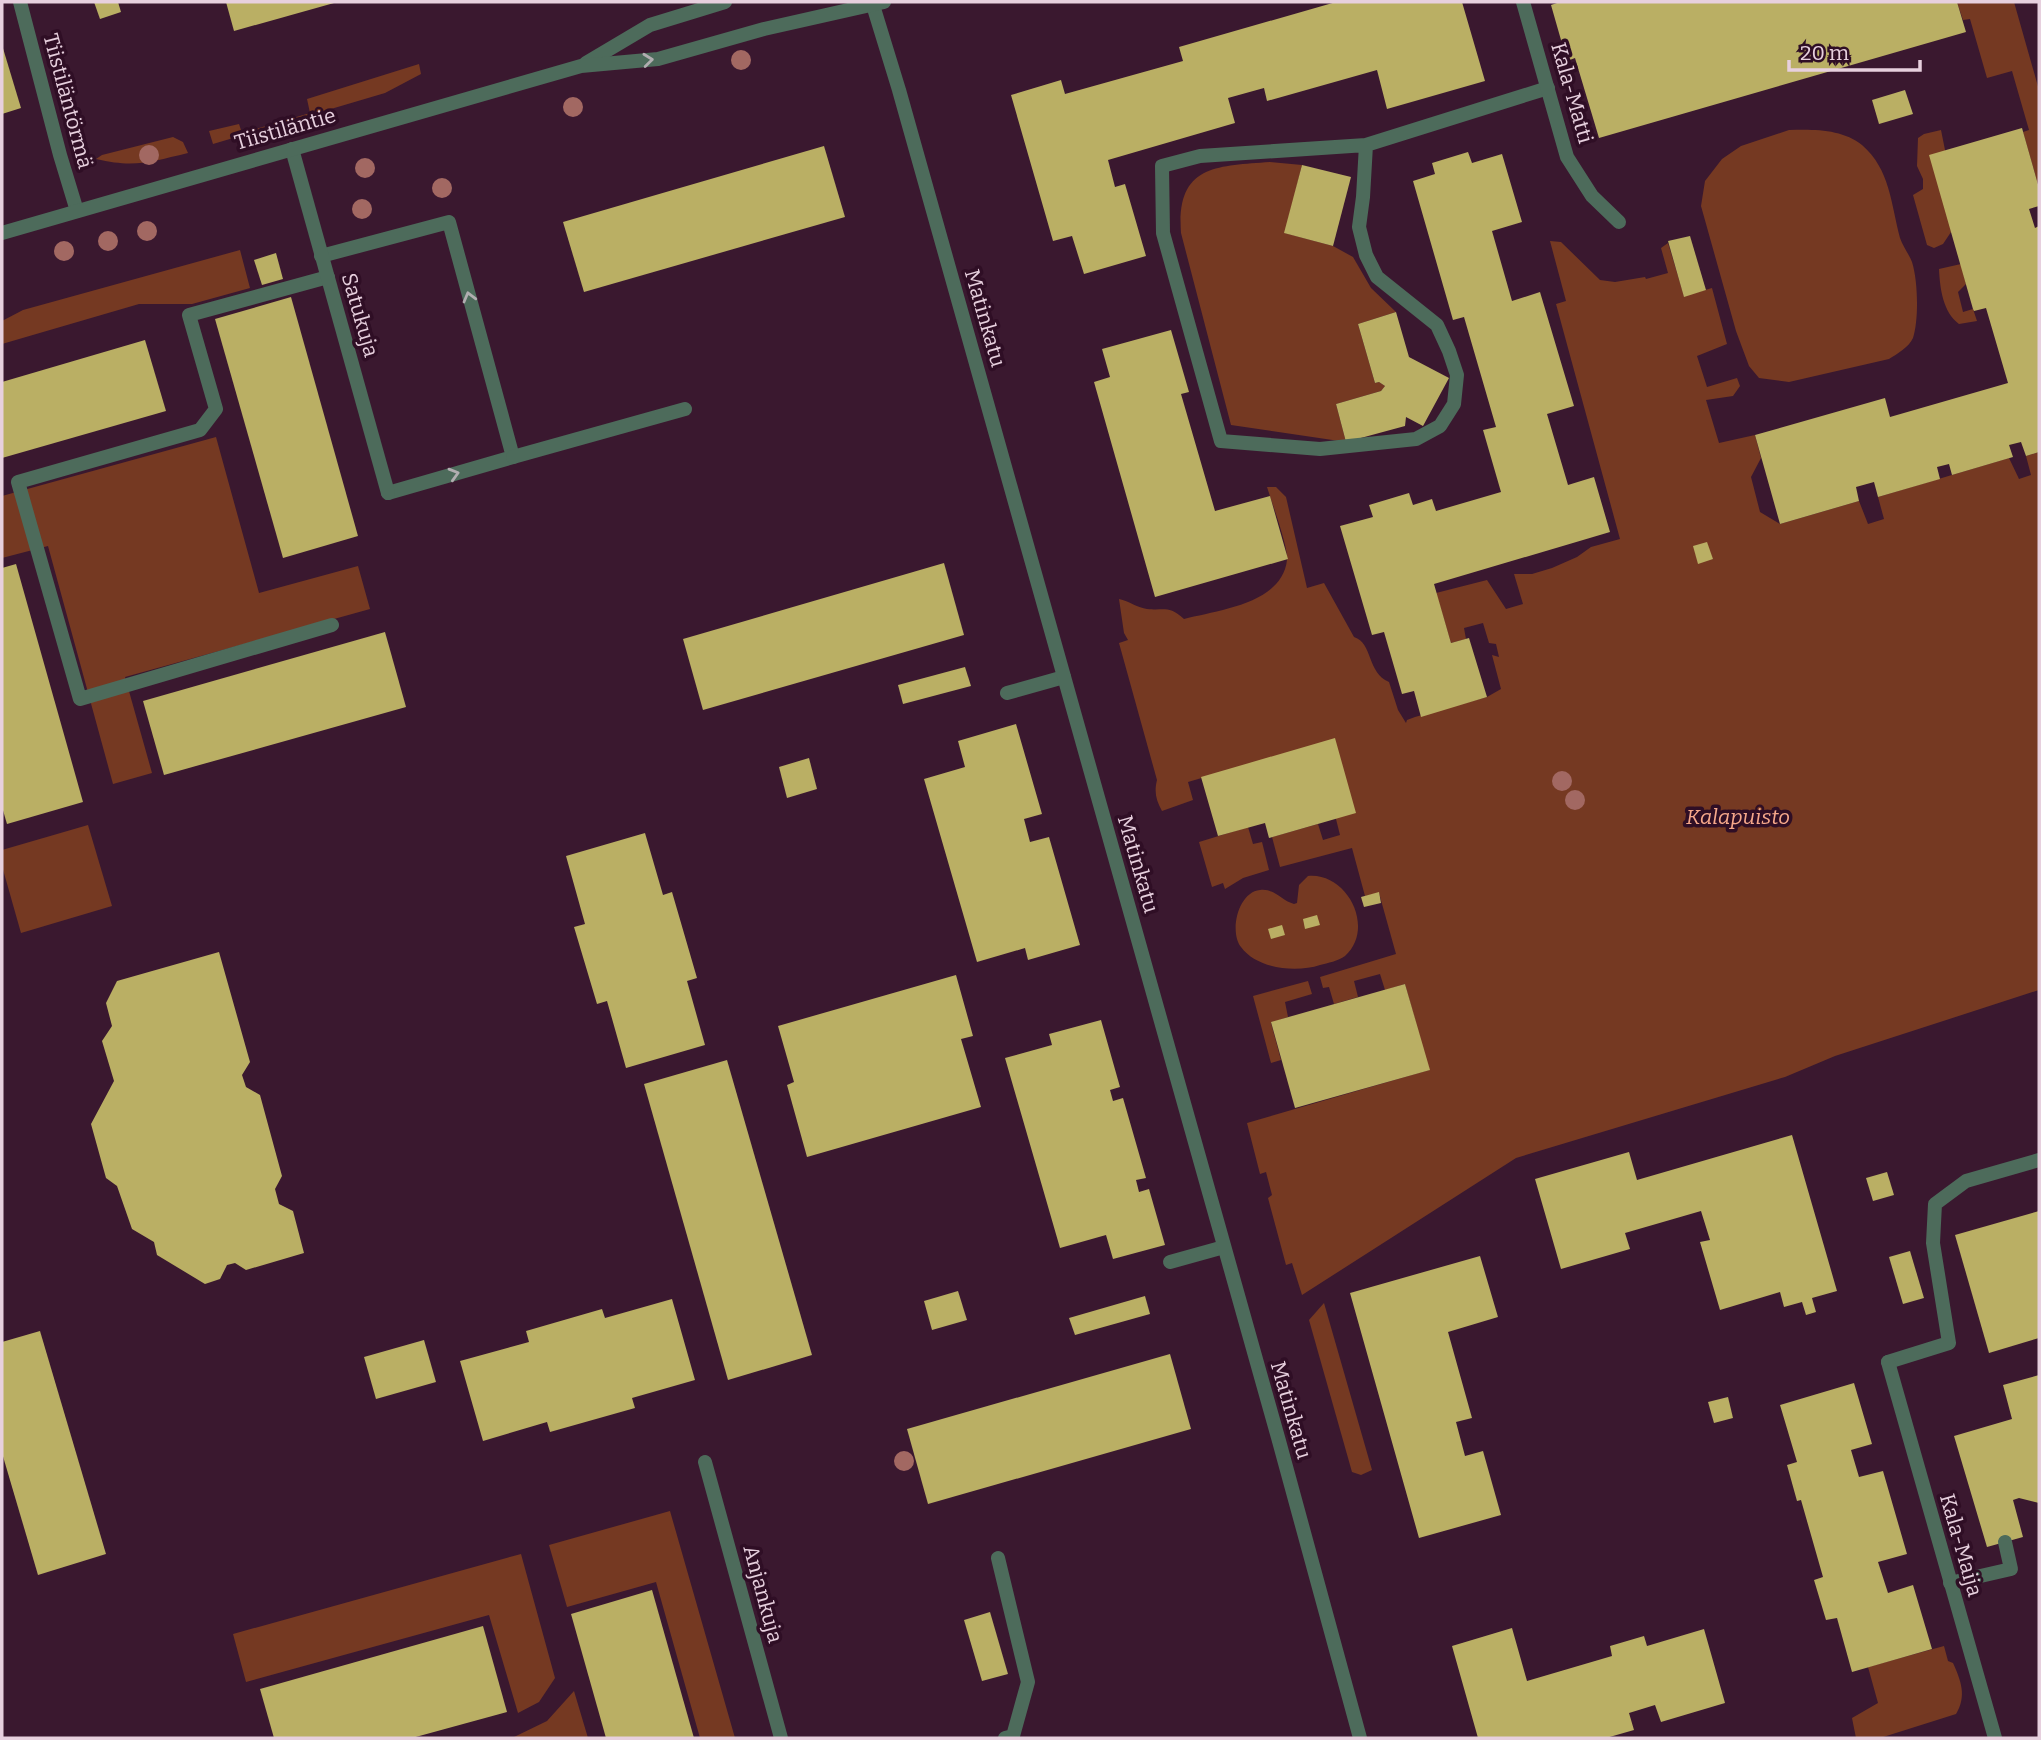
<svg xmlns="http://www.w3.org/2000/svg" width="2041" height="1740" font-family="Bitter,serif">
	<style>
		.green { fill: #753922 }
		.building { fill: #baaf64 }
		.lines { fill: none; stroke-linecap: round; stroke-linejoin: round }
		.service { stroke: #4d6b5b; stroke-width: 14 }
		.minor { stroke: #4d6b5b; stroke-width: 14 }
		.tertiary { stroke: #4d6b5b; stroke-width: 14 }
		.tree { fill: #a26862 }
		.oneway { stroke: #b1adb0 }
		.labels { text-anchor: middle; stroke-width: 7; stroke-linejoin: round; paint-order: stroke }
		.street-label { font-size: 21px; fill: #e7d0de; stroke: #2f0e25 }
		.park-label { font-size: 21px; font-style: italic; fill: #f7a98b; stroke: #2f0e25 }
	</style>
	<rect width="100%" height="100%" fill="#3a182f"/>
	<!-- green -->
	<g class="green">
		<path d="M1957 2H2014L2039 90V188L2023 132 2029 130 2012 71 1987 78 1970 19 1963 20Z"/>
		<path d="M419 64 421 74 385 93 213 144 209 131 239 124 242 133 310 113 307 99Z"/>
		<path d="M1789 130C1813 129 1843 129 1862 145 1890 169 1891 204 1900 238 1903 247 1909 254 1912 262 1918 281 1919 319 1913 338 1909 347 1897 354 1889 359L1789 382 1759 378 1749 366 1736 331 1701 206 1705 181 1722 159 1741 146Z"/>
		<path d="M1941 130 1945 150 1951 232 1943 244 1934 248 1927 245 1913 195 1923 189V179L1917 166 1918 138 1924 134Z"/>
		<path d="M173 137 183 142 188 153C150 162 134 168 96 159L102 155Z"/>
		<path d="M1270 162 1302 165 1285 233 1333 246 1353 257 1371 288 1396 312 1358 324 1375 383 1379 382 1385 386 1381 391 1336 404 1346 442 1231 425 1181 233C1176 165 1216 166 1270 162Z"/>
		<path d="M1550 241 1561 242 1600 280 1615 282 1645 277 1646 279 1668 273 1661 248 1668 243 1684 296 1712 288 1727 344 1697 356 1707 387 1737 378 1740 386 1733 396 1706 400 1719 443 1755 435 1761 458 1751 477 1760 512 1780 524 1859 501 1868 524 1884 519 1878 497 2009 458 2019 479 2031 475 2026 456 2039 452V990L1835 1056 1785 1077 1516 1158 1302 1295 1292 1263 1286 1265 1268 1198 1272 1195 1266 1172 1260 1174 1247 1123 1429 1070 1405 984 1385 990 1380 974 1354 981 1358 997 1334 1004 1329 987 1323 988 1320 977 1396 954 1379 893 1365 896 1352 848 1280 867 1272 837 1318 824 1323 840 1340 835 1336 819 1335 739 1188 782 1193 800 1162 811C1156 800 1154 792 1157 780L1119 643 1128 640 1124 633 1119 599C1129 601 1138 608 1147 609 1165 611 1168 605 1184 619 1218 610 1282 604 1287 560 1289 549 1271 500 1267 487H1276L1286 497 1307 588 1324 583 1354 637C1373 643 1367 673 1389 682L1398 710 1406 723 1407 720 1415 717 1487 697 1501 689 1492 655 1499 657 1496 644 1489 643 1483 623 1464 628 1466 639 1451 643 1436 593 1487 580 1506 609 1523 604 1514 574H1532L1552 568 1577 557 1591 547 1620 539 1556 304 1566 301Z"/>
		<path d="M240 250 250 288 192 304H139L2 344V321L23 310Z"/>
		<path d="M1961 264 1966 284 1958 292 1963 312 1973 309 1977 321 1959 324C1943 312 1940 289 1939 269Z"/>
		<path d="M216 437 259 593 358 566 370 609 125 677 152 773 113 784 48 546 2 558V496Z"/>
		<path d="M88 825 112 906 21 933 2 866V850Z"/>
		<path d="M1248 827 1253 844 1262 842 1269 870 1243 878 1225 889 1223 883 1212 887 1199 842Z"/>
		<path d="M1308 876C1347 872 1376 928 1345 956 1338 961 1328 963 1320 965 1296 973 1257 969 1241 947 1229 932 1238 892 1260 890 1274 888 1282 901 1294 904L1297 903 1299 885Z"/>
		<path d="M1308 981 1312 994 1285 1002 1288 1017 1271 1023 1281 1060 1271 1063 1253 996Z"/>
		<path d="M1324 1303 1372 1470 1361 1475 1352 1472 1309 1320Z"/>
		<path d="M670 1511 735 1738H700L656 1582 567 1607 549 1545Z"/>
		<path d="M521 1554 555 1678 539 1702 518 1713 489 1615 246 1682 233 1634Z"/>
		<path d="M1944 1646 1948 1661 1953 1663C1961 1681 1967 1696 1956 1714L1880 1738H1856L1852 1718 1878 1703 1868 1667Z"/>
		<path d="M574 1691 588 1738H512L547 1721Z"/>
	</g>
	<!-- building -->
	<g class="building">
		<path d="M94 2H118L121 12 100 19Z"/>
		<path d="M226 2H334V3L234 31Z"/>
		<path d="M1336 2H1462L1485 81 1387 109 1377 70 1267 101 1264 88 1228 98 1235 123 1108 160 1115 187 1125 184 1146 256 1084 274 1072 236 1053 241 1011 95 1061 80 1065 94 1183 61 1179 47Z"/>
		<path d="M1560 2H1957L1966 32 1599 138 1575 58 1567 61 1551 5Z"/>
		<path d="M2 45 21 108 2 114Z"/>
		<path d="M1905 90 1913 114 1879 124 1872 100Z"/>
		<path d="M2022 128 2039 188V206L2029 209 2035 228 2039 226V452L2026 456 2021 442 2009 445 2013 457 1952 475 1949 464 1937 467 1940 479 1878 497 1874 482 1856 487 1859 501 1780 524 1755 435 1885 398 1890 417 2008 383 1986 308 1974 311 1973 309 1929 155Z"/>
		<path d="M824 146 845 217 584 292 563 222Z"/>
		<path d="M1468 152 1472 163 1502 154 1522 222 1492 231 1512 301 1540 292 1574 406 1547 414 1568 485 1594 477 1610 532 1434 584 1451 643 1469 638 1487 697 1421 717 1414 691 1402 694 1384 632 1372 635 1340 526 1373 517 1369 505 1409 493 1413 505 1432 499 1436 511 1501 492 1483 430 1496 427 1464 317 1453 320 1413 181 1435 174 1432 163Z"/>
		<path d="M1302 165 1351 177 1333 246 1284 233Z"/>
		<path d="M1690 236 1706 290 1684 297 1668 241Z"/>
		<path d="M276 253 283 279 262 285 254 260Z"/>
		<path d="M291 297 358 536 283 558 215 319Z"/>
		<path d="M1396 312 1409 357 1449 378 1423 426 1406 417 1405 426 1346 442 1336 404 1381 391 1385 386 1379 382 1375 383 1358 324Z"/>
		<path d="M1171 330 1189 392 1181 394 1215 511 1270 496 1288 559 1155 597 1094 382 1110 377 1102 349Z"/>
		<path d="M145 340 166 411 2 458V382Z"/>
		<path d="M1707 542 1713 559 1698 564 1693 546Z"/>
		<path d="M944 563 964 635 703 710 683 639Z"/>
		<path d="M16 564 83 802 7 824 2 807V568Z"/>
		<path d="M385 632 406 707 164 775 143 701Z"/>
		<path d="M965 667 971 686 903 704 898 685Z"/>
		<path d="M1016 724 1042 814 1024 819 1030 842 1049 837 1080 945 1028 960 1025 948 977 962 924 779 965 767 958 741Z"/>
		<path d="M1335 738 1356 813 1269 838 1265 823 1218 836 1201 777Z"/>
		<path d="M809 758 817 789 787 798 779 767Z"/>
		<path d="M645 833 663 895 672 892 697 978 687 981 705 1045 626 1068 607 1001 597 1004 574 927 585 924 566 856Z"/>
		<path d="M1379 892 1381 903 1364 907 1361 897Z"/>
		<path d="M1317 915 1320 925 1305 929 1303 919Z"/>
		<path d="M1282 925 1285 935 1271 939 1268 929Z"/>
		<path d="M219 952 250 1062 242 1075 246 1087 260 1095 282 1176 275 1189 279 1204 293 1211 304 1253 246 1270 235 1263 227 1265 220 1279 205 1284 157 1255 154 1242 132 1229 117 1186 106 1178 91 1124 114 1081 102 1041 112 1026 106 1003 117 981Z"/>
		<path d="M956 975 973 1036 961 1039 981 1107 807 1157 787 1085 794 1082 778 1026Z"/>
		<path d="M1405 984 1430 1070 1295 1108 1271 1022Z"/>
		<path d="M1101 1020 1120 1087 1110 1090 1113 1101 1123 1098 1146 1178 1136 1180 1139 1192 1149 1189 1165 1245 1113 1259 1106 1235 1060 1248 1005 1058 1052 1045 1049 1034Z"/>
		<path d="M727 1060 812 1355 728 1380 644 1084Z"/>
		<path d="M1792 1135 1837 1291 1812 1298 1816 1312 1806 1315 1802 1302 1784 1307 1780 1292 1720 1310 1700 1242 1710 1240 1701 1211 1625 1233 1630 1249 1561 1269 1535 1179 1629 1152 1637 1180Z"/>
		<path d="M1887 1172 1894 1195 1873 1201 1866 1178Z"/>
		<path d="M2039 1211V1338L1989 1353 1955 1235Z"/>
		<path d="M1910 1251 1924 1298 1903 1304 1889 1257Z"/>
		<path d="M1480 1256 1498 1317 1448 1332 1472 1418 1456 1422 1465 1456 1483 1451 1501 1515 1419 1538 1350 1293Z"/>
		<path d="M958 1291 967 1320 932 1330 924 1301Z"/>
		<path d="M1145 1296 1150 1314 1075 1335 1069 1318Z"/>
		<path d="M672 1299 695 1380 632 1398 635 1408 550 1432 547 1422 483 1441 460 1361 529 1342 526 1331 602 1309 605 1318Z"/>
		<path d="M40 1331 106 1554 38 1575 2 1453V1342Z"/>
		<path d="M424 1340 436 1382 376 1399 364 1357Z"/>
		<path d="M1170 1354 1191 1429 928 1504 907 1429Z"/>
		<path d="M2039 1375V1503L2019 1498 2013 1500 2023 1537 1987 1547 1954 1436 2012 1419 2003 1385Z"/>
		<path d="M1854 1383 1872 1444 1851 1450 1859 1477 1883 1471 1907 1554 1878 1562 1888 1593 1913 1585 1932 1649 1852 1672 1837 1618 1826 1620 1814 1580 1823 1577 1801 1500 1797 1501 1787 1465 1797 1462 1780 1405Z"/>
		<path d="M1728 1397 1733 1418 1714 1423 1708 1402Z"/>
		<path d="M652 1590 694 1738H606L571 1614Z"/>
		<path d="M990 1612 1008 1674 982 1681 964 1620Z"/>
		<path d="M483 1626 507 1712 412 1738H274L260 1689Z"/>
		<path d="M1512 1628 1527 1681 1612 1656 1610 1646 1644 1636 1647 1646 1704 1629 1725 1703 1661 1722 1655 1705 1629 1713 1634 1730 1606 1738H1478L1452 1646Z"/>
	</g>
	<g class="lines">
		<!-- service -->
		<g class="service">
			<path d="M1366 145 1363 197 1359 227 1366 255 1377 277 1437 325 1449 351 1457 375 1454 404 1440 426 1416 439 1320 449 1221 441 1163 233 1162 166 1200 156 1366 145 1548 88"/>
			<path d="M321 256 449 222 513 457 388 493"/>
			<path d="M328 277 189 315 216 409 200 430 18 482 80 699 332 625"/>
			<path d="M513 457 685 409"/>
			<path d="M1007 693 1064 677"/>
			<path d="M1170 1262 1224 1247"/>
			<path d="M1888 1362 1949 1343 1933 1243 1935 1204 1966 1181 2039 1160"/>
			<path d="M998 1558 1028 1682 1013 1736 1005 1738"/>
			<path d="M1950 1583 2011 1569 2005 1542"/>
		</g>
		<!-- minor -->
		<g class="minor">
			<path d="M20 2 60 155 77 211"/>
			<path d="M1523 2 1567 157 1592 196 1619 222"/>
			<path d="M292 149 388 493"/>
			<path d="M1888 1362 1995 1738"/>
			<path d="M705 1462 781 1738"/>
		</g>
		<!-- tertiary -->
		<g class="tertiary">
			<path d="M872 2 899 90 1279 1441 1360 1738"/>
			<path d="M586 63 650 25 725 2"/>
			<path d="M2 233 581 66 658 59 764 29 884 2"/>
		</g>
	</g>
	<!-- trees -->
	<g class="tree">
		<circle cx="741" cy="60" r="10"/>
		<circle cx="573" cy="107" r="10"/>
		<circle cx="149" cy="155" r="10"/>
		<circle cx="365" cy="168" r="10"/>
		<circle cx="442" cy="188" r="10"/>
		<circle cx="362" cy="209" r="10"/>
		<circle cx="147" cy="231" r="10"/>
		<circle cx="108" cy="241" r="10"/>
		<circle cx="64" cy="251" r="10"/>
		<circle cx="1562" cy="781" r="10"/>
		<circle cx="1575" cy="800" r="10"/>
		<circle cx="904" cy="1461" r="10"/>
	</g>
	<!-- one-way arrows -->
	<defs><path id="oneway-chevron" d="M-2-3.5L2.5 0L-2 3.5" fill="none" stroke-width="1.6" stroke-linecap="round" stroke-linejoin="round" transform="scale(1.75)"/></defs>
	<g class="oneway">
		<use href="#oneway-chevron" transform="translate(648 60) rotate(-6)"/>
		<use href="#oneway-chevron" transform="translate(469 297) rotate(-105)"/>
		<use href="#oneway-chevron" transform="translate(454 474) rotate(-16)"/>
	</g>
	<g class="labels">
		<!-- street labels -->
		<g class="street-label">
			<text transform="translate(1572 93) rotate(74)" y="7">Kala-Matti</text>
			<text transform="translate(68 101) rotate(75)" y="7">Tiistiläntörmä</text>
			<text transform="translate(285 129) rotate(-16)" y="7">Tiistiläntie</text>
			<text transform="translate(360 315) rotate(74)" y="7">Satukuja</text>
			<text transform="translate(985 318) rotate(74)" y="7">Matinkatu</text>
			<text transform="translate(1138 864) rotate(74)" y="7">Matinkatu</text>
			<text transform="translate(1291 1410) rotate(74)" y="7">Matinkatu</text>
			<text transform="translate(1961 1545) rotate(74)" y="7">Kala-Maija</text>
			<text transform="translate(763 1594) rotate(75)" y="7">Anjankuja</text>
		</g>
		<!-- park labels -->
		<g class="park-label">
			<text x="1738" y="824">Kalapuisto</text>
		</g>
	</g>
	<!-- border -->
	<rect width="2041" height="1740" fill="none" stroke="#e7d0de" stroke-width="7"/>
	<!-- scale -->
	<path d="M1789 60v10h131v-10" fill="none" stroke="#e7d0de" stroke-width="3.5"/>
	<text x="1800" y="60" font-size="21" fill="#e7d0de" stroke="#2f0e25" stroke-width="5" paint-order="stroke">20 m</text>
</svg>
